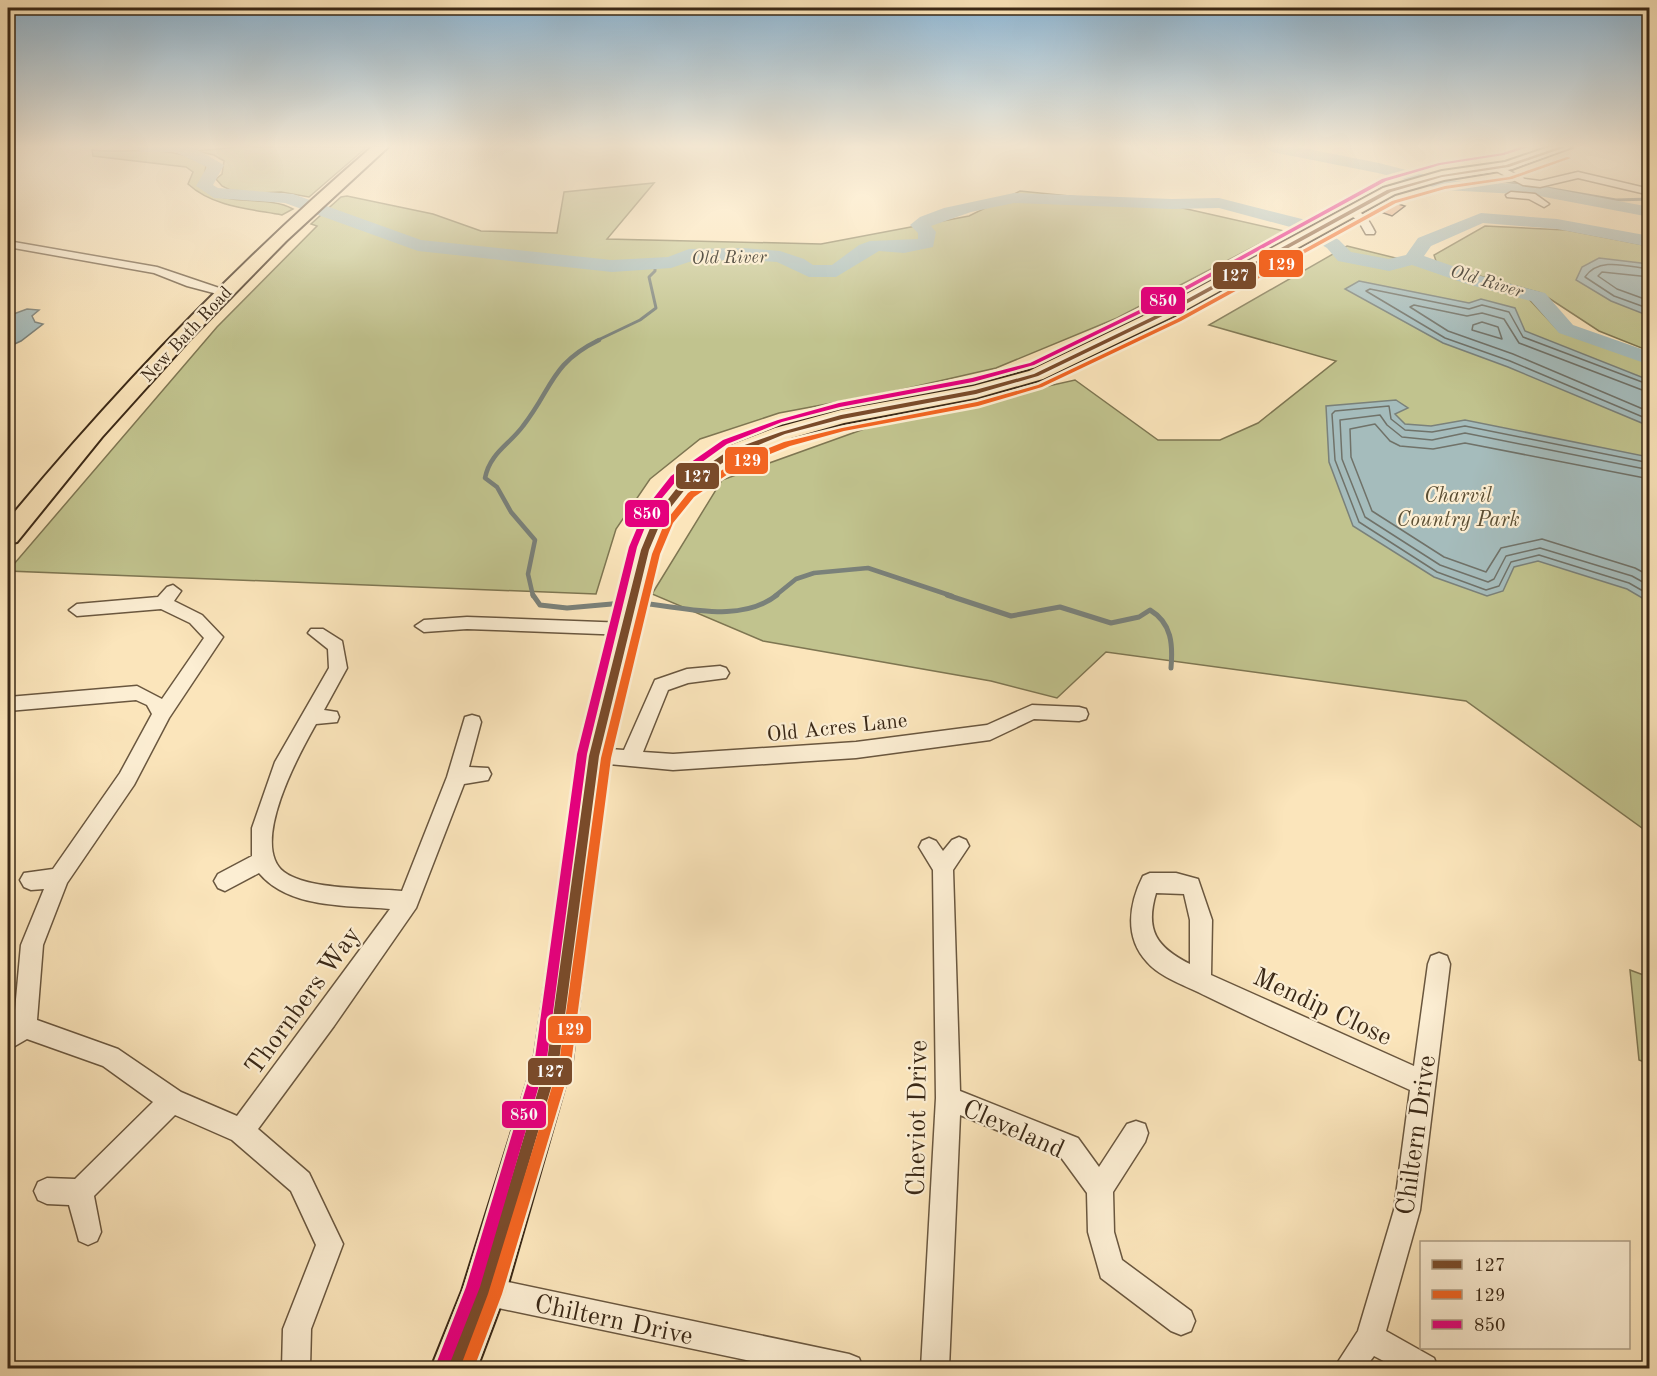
<svg xmlns="http://www.w3.org/2000/svg" width="1657" height="1376" font-family="'Old Standard TT',serif">
	<style>
		.green { fill: #c1c38e; stroke: #7e7652; stroke-width: 1.5 }
		.water { fill: #a5bcbc; stroke: #7a817a; stroke-width: 1.5 }
		.lines { fill: none; stroke-linecap: round; stroke-linejoin: round }
		.shore { stroke: #707269; stroke-width: 1.5 }
		.stream-far2 { stroke: #7a817a; stroke-width: 3 }
		.stream-far1 { stroke: #7a817a; stroke-width: 4.5 }
		.stream { stroke: #7a817a; stroke-width: 5 }
		.river { fill: #a5bcbc; fill-rule: evenodd }
		.building { fill: #eaaf83; stroke: #3a2816; stroke-width: 1.5 }
		.street-casing { stroke: #6a573f; stroke-width: 3 }
		.primary-casing { stroke: #3a2816; stroke-width: 4 }
		.street { fill: #fceed3; fill-rule: evenodd }
		.primary { fill: #fbe5bb; fill-rule: evenodd }
		.bus-1-casing { stroke: #fceed3; stroke-width: 5 }
		.bus-2-casing { stroke: #fceed3; stroke-width: 5 }
		.bus-3-casing { stroke: #fceed3; stroke-width: 5 }
		.bus-1 { fill: #7a4b2a; fill-rule: evenodd }
		.bus-2 { fill: #f26522; fill-rule: evenodd }
		.bus-3 { fill: #e5007d; fill-rule: evenodd }
		.labels { text-anchor: middle; stroke-width: 4.5; stroke-linejoin: round; paint-order: stroke }
		.far-water-label { font-size: 18px; font-style: italic; fill: #5a5448; stroke: #fceed3 }
		.far-street-label { font-size: 18px; fill: #3a2816; stroke: #fceed3 }
		.park-label { font-size: 21px; font-style: italic; fill: #5c4f34; stroke: #fceed3 }
		.street-label { font-size: 21px; fill: #3a2816; stroke: #fceed3 }
		.near-street-label { font-size: 26px; fill: #3a2816; stroke: #fceed3 }
		.line-badge { stroke: #fceed3; stroke-width: 2 }
		.badge-label { font-size: 16px; text-anchor: middle; font-weight: bold; fill: #fff }
	</style>
	<rect width="100%" height="100%" fill="#fbe5bb"/>
	<filter id="stains"><feTurbulence type="fractalNoise" baseFrequency=".00333" numOctaves="4"/><feColorMatrix values="0 0 0 0 .2 0 0 0 0 .09 0 0 0 0 .02 0 0 0 .5 -.17"/></filter>
	<radialGradient id="worn" r=".72"><stop offset=".6" stop-color="#630" stop-opacity="0"/><stop offset="1" stop-color="#630" stop-opacity=".3"/></radialGradient>
	<!-- green -->
	<g class="green">
		<path d="M239 147H367L309 197 281 192 238 194 222 186 216 179 222 174 224 161 214 155 196 151Z"/>
		<path d="M92 150C128 154 176 143 206 166L202 187C226 208 265 194 293 209L282 215C250 209 213 207 188 184L193 172 186 167 93 156Z"/>
		<path d="M654 183 607 239 821 244 969 216 1020 191 1178 207 1284 231 1117 318 996 368 891 392 779 413 700 439 650 479 616 529 596 594 8 571 217 327 317 226 311 224 341 197 347 196 433 214 481 231 557 233 564 192Z"/>
		<path d="M1485 226 1566 230 1649 246V351L1599 331 1541 293 1437 264 1434 255Z"/>
		<path d="M1347 246 1416 263 1468 282 1527 297 1558 330 1649 363V833L1466 701 1106 652 1057 698 991 681 763 641 652 594 722 480 878 424 1075 380 1158 440H1220L1258 423 1336 361 1209 325Z"/>
		<path d="M1630 970 1649 977V1064L1639 1060Z"/>
	</g>
	<!-- water -->
	<g class="water">
		<path d="M1599 258 1649 264V316L1611 301 1576 280 1582 267Z"/>
		<path d="M1359 281 1469 303 1481 299 1515 308 1525 331 1649 380V426L1508 367 1443 343 1345 289Z"/>
		<path d="M27 309 39 310 32 316 35 322 43 324 21 341 8 347V316Z"/>
		<path d="M1396 400 1408 408 1395 414 1405 424 1431 426 1465 420 1649 457V602L1627 589 1538 561 1514 567 1503 591 1487 596 1434 577 1353 526 1329 462 1326 406Z"/>
	</g>
	<g class="lines">
		<!-- shore -->
		<g class="shore">
			<path d="M1650 269C1629 267 1599 256 1585 277L1614 296 1650 309"/>
			<path d="M1650 277 1602 272 1598 276 1617 289 1650 301"/>
			<path d="M1482 322 1498 327 1502 339 1472 330 1473 325Z"/>
			<path d="M1650 385 1523 337 1509 312 1482 305 1469 309 1370 289 1366 291 1445 338 1510 361 1650 420"/>
			<path d="M1650 393 1519 343 1504 319 1482 313 1467 316 1414 305 1410 307 1448 331 1513 354 1650 412"/>
			<path d="M1650 463 1465 426 1432 432 1405 430 1391 419 1389 406 1335 411 1332 414 1335 460 1359 522 1437 572 1486 590 1499 586 1511 562 1539 555 1629 583 1650 595"/>
			<path d="M1650 470 1465 433 1432 440 1402 437 1387 425 1380 415 1340 420 1342 459 1365 517 1440 565 1488 582 1494 579 1506 556 1540 548 1632 576 1650 586"/>
			<path d="M1650 479 1465 443 1433 449 1400 446 1390 441 1375 424 1350 429 1351 457 1372 511 1444 557 1486 572 1501 548 1542 539 1635 568 1650 576"/>
		</g>
		<!-- stream-far2 -->
		<g class="stream-far2">
			<path d="M1535 186 1616 200 1650 199"/>
			<path d="M1485 187 1504 181 1526 185"/>
			<path d="M596 341 640 320 656 308 649 277 655 271V263"/>
		</g>
		<!-- stream-far1 -->
		<g class="stream-far1">
			<path d="M533 596 528 574 535 540 511 512 497 487 485 478C490 453 509 445 523 426 553 388 550 364 599 340"/>
			<path d="M775 596 796 579 814 573 868 568 952 596"/>
		</g>
		<!-- stream -->
		<g class="stream">
			<path d="M533 595 540 605 567 608 623 603"/>
			<path d="M947 595 1011 616 1060 607 1111 623 1139 617 1150 610C1172 623 1173 645 1171 668"/>
			<path d="M638 603C682 606 739 625 777 595"/>
		</g>
		<!-- river -->
		<g class="river">
			<path d="M133 147H200L198 150 224 165 213 185 218 188 293 194 421 240 612 260 668 257 689 249 743 248 780 251 804 259 813 265H832L859 245 870 241 918 239V233L910 225 920 217 944 208 1014 193 1172 199 1219 198 1306 220 1339 240 1351 252 1389 259 1406 255 1418 238 1481 213 1557 219 1650 236V247L1557 229 1483 223 1431 246 1424 256 1481 276 1545 293 1573 325 1650 352V365L1559 333 1531 301 1467 284 1412 265 1389 271 1338 261 1327 248 1294 228 1219 208 1172 209 1014 203 971 212 931 226 936 232 933 247 904 253 879 251 836 277H809L777 262 743 260 692 261 671 268 612 272 418 251 285 203 214 198 196 186 207 167 175 152H141Z"/>
			<path d="M1264 147H1298L1379 163 1445 180 1534 185 1650 207V217L1534 195 1445 190 1378 173 1272 152Z"/>
		</g>
	</g>
	<!-- building -->
	<path class="building" d="M1388 201 1405 206 1392 216 1375 210Z"/>
	<g class="lines">
		<!-- street casing -->
		<g class="street-casing">
			<g id="street">
				<path d="M1494 166H1500L1525 179 1540 181 1578 172 1650 189V195L1578 178 1540 187 1523 185 1494 170Z"/>
				<path d="M1511 192 1535 194 1549 204 1544 207 1529 199 1507 197 1506 195Z"/>
				<path d="M1346 209C1362 208 1369 220 1375 232L1374 234H1366L1358 220 1346 213Z"/>
				<path d="M8 241 157 267 231 292 225 296 187 286 154 273 8 247Z"/>
				<path d="M173 585 181 591 174 601 202 615 223 637 169 718 134 785 67 883 43 945 37 1020 118 1049 181 1092 237 1116 390 909C347 905 289 909 259 873L225 891 218 888 214 881 218 874 252 856V828L275 762 329 668 328 649 308 633 311 629H323L342 641 347 668 324 710 337 712 339 717 337 722 316 724C299 754 249 845 284 872 308 890 371 888 402 891L447 777 465 717 472 715 479 717 481 722 469 767 488 768 491 774 488 780 464 784 416 908 334 1026 258 1129 309 1173 343 1244 311 1329 310 1368H282L283 1329 316 1245 291 1191 232 1140 175 1115 94 1196 101 1232 97 1241 88 1245 79 1241 69 1205 47 1204 38 1200 34 1191 38 1182 47 1178 75 1179 153 1102 103 1066 27 1039 8 1050V1025L14 1021 21 945 44 889 31 890 24 887 20 880 24 873 53 869 120 773 152 714 147 705 136 700 8 711V697L137 686 162 699 204 638 190 623 161 609 77 616 69 610 77 604 158 597 167 587Z"/>
				<path d="M467 617 627 623 636 629 627 635 467 629 424 632 415 626 424 620Z"/>
				<path d="M720 666 726 668 729 673 726 678 688 683 668 690 643 752 673 754 856 742 987 725 1032 705 1079 707 1086 709 1088 714 1086 719 1079 721 1034 719 990 740 856 758 673 770 587 762 584 756 587 750 594 748 624 750 655 680 687 669Z"/>
				<path d="M959 837 966 840 969 846 953 870 960 1091 1078 1138 1099 1167 1127 1124 1136 1121 1145 1124 1148 1133 1145 1142 1113 1192 1114 1232 1122 1260 1191 1311 1195 1321 1191 1331 1181 1335 1171 1331 1101 1278 1088 1232 1087 1193 1060 1156 960 1115 949 1368H921L936 1098 933 870 919 847 922 841 929 838 936 841 943 851 952 840Z"/>
				<path d="M1150 873H1176L1198 879 1212 920 1211 975 1414 1066 1428 964 1431 956 1439 953 1447 956 1450 964 1420 1210 1386 1331 1434 1358 1438 1368H1397L1374 1356 1365 1368H1334L1358 1331 1394 1210 1410 1090C1342 1059 1273 1029 1206 996 1187 986 1161 978 1147 962 1124 937 1129 904 1143 876ZM1156 893 1184 894 1190 920V964C1156 947 1145 930 1156 893Z"/>
				<path d="M484 1277 849 1354 859 1358 863 1368H784L484 1305 474 1301 470 1291 474 1281Z"/>
			</g>
		</g>
		<!-- primary casing -->
		<g class="primary-casing">
			<g id="primary">
				<path d="M372 147H388L286 241 192 337 102 437 17 542 8 544V520C119 386 239 261 372 147Z"/>
				<path d="M1549 147H1572L1512 169 1444 180 1395 194 1180 313 1043 379 976 398 844 423 791 438 739 458 691 491 670 518 658 550 609 756 572 1061 506 1291 477 1368H431L462 1291 534 1061 579 756 632 550 647 516 675 481 723 448 775 428 841 410 973 386 1029 371 1166 305 1383 188 1442 171 1505 162Z"/>
			</g>
		</g>
		<!-- street -->
		<use href="#street" class="street"/>
		<!-- primary -->
		<use href="#primary" class="primary"/>
		<!-- bus-1 casing -->
		<g class="bus-1-casing">
			<path id="bus-1" d="M1559 147H1566L1509 167 1442 177 1391 192 1175 310 1038 376 976 394 842 419 785 434 734 455 686 488 663 517 649 550 599 756 559 1061 491 1291 461 1368H447L477 1291 547 1061 589 756 641 550 655 516 680 484 728 451 781 432 841 415 975 390 1034 374 1171 308 1387 190 1442 175 1506 165Z"/>
		</g>
		<!-- bus-2 casing -->
		<g class="bus-2-casing">
			<path id="bus-2" d="M1567 157 1571 158 1512 179 1445 189 1396 203 1181 321 1042 387 978 406 844 431 790 446 740 466 694 497 673 523 660 554 611 758 571 1064 502 1294 474 1368H460L488 1294 559 1064 601 758 652 554 665 522 688 493 734 462 784 442 842 428 977 402 1038 385 1177 319 1392 201 1445 186 1509 177Z"/>
		</g>
		<!-- bus-3 casing -->
		<g class="bus-3-casing">
			<path id="bus-3" d="M1520 147H1528L1504 155 1440 165 1386 181 1170 299 1034 365 973 382 840 407 782 422 727 444 677 480 652 510 637 547 587 754 547 1058 480 1287 448 1368H438L436 1364 466 1287 535 1058 577 754 629 547 645 509 671 476 723 440 778 420 839 403 972 378 1030 363 1166 297 1382 179 1439 163 1503 153Z"/>
		</g>
		<!-- bus-1 -->
		<use href="#bus-1" class="bus-1"/>
		<!-- bus-2 -->
		<use href="#bus-2" class="bus-2"/>
		<!-- bus-3 -->
		<use href="#bus-3" class="bus-3"/>
	</g>
	<!-- sky -->
	<linearGradient id="sky" x2="0" y2="1"><stop stop-color="#8db7d6"/><stop offset="0.43" stop-color="#fdf3e0"/><stop offset="1" stop-color="#fdf3e0" stop-opacity="0"/></linearGradient>
	<rect width="1657" height="340" fill="url(#sky)"/>
	<g class="labels">
		<!-- far-water labels -->
		<g class="far-water-label">
			<text transform="translate(729 257) rotate(-1)" y="6">Old River</text>
			<text transform="translate(1487 281) rotate(17)" y="6">Old River</text>
		</g>
		<!-- far-street labels -->
		<g class="far-street-label">
			<text transform="translate(186 334) rotate(-47)" y="6">New Bath Road</text>
		</g>
		<!-- park labels -->
		<g class="park-label">
			<text x="1458" y="502">Charvil<tspan x="1458" dy="24">Country Park</tspan></text>
		</g>
		<!-- street labels -->
		<g class="street-label">
			<text transform="translate(837 727) rotate(-6)" y="7">Old Acres Lane</text>
		</g>
		<!-- near-street labels -->
		<g class="near-street-label">
			<text transform="translate(302 1000) rotate(-54)" y="9">Thornbers Way</text>
			<text transform="translate(1323 1006) rotate(25)" y="9">Mendip Close</text>
			<text transform="translate(916 1118) rotate(-89)" y="9">Cheviot Drive</text>
			<text transform="translate(1014 1128) rotate(24)" y="9">Cleveland</text>
			<text transform="translate(1415 1135) rotate(-82)" y="9">Chiltern Drive</text>
			<text transform="translate(614 1319) rotate(12)" y="9">Chiltern Drive</text>
		</g>
	</g>
	<g class="line-badge">
		<rect x="1258" y="249" width="46" height="29" rx="6" fill="#f26522"/>
		<rect x="1212" y="261" width="45" height="29" rx="6" fill="#7a4b2a"/>
		<rect x="1140" y="286" width="46" height="29" rx="6" fill="#e5007d"/>
		<rect x="724" y="446" width="45" height="29" rx="6" fill="#f26522"/>
		<rect x="675" y="462" width="45" height="28" rx="6" fill="#7a4b2a"/>
		<rect x="624" y="499" width="46" height="29" rx="6" fill="#e5007d"/>
		<rect x="547" y="1015" width="45" height="29" rx="6" fill="#f26522"/>
		<rect x="527" y="1057" width="46" height="29" rx="6" fill="#7a4b2a"/>
		<rect x="501" y="1100" width="46" height="29" rx="6" fill="#e5007d"/>
	</g>
	<g class="badge-label">
		<text x="1281" y="270">129</text>
		<text x="1235" y="281">127</text>
		<text x="1163" y="306">850</text>
		<text x="747" y="466">129</text>
		<text x="697" y="482">127</text>
		<text x="647" y="519">850</text>
		<text x="570" y="1035">129</text>
		<text x="550" y="1077">127</text>
		<text x="524" y="1120">850</text>
	</g>
	<!-- margin -->
	<rect width="1657" height="1376" fill="none" stroke="#fbe5bb" stroke-width="30"/>
	<rect x="9" y="9" width="1639" height="1358" fill="none" stroke="#3a2816" stroke-width="3"/>
	<rect x="15" y="15" width="1627" height="1346" fill="none" stroke="#3a2816" stroke-width="1.5"/>
	<!-- legend -->
	<rect x="1420" y="1241" width="210" height="108" fill="#fceed3" stroke="#ae9f87" stroke-width="1.5"/>
	<rect x="1432" y="1260" width="30" height="9" fill="#7a4b2a" stroke="#ae9f87" stroke-width="1.5"/>
	<text x="1474" y="1271" font-size="18" fill="#3a2816">127</text>
	<rect x="1432" y="1290" width="30" height="9" fill="#f26522" stroke="#ae9f87" stroke-width="1.5"/>
	<text x="1474" y="1301" font-size="18" fill="#3a2816">129</text>
	<rect x="1432" y="1320" width="30" height="9" fill="#e5007d" stroke="#ae9f87" stroke-width="1.5"/>
	<text x="1474" y="1331" font-size="18" fill="#3a2816">850</text>
	<rect width="100%" height="100%" filter="url(#stains)"/>
	<rect width="100%" height="100%" fill="url(#worn)"/>
</svg>
